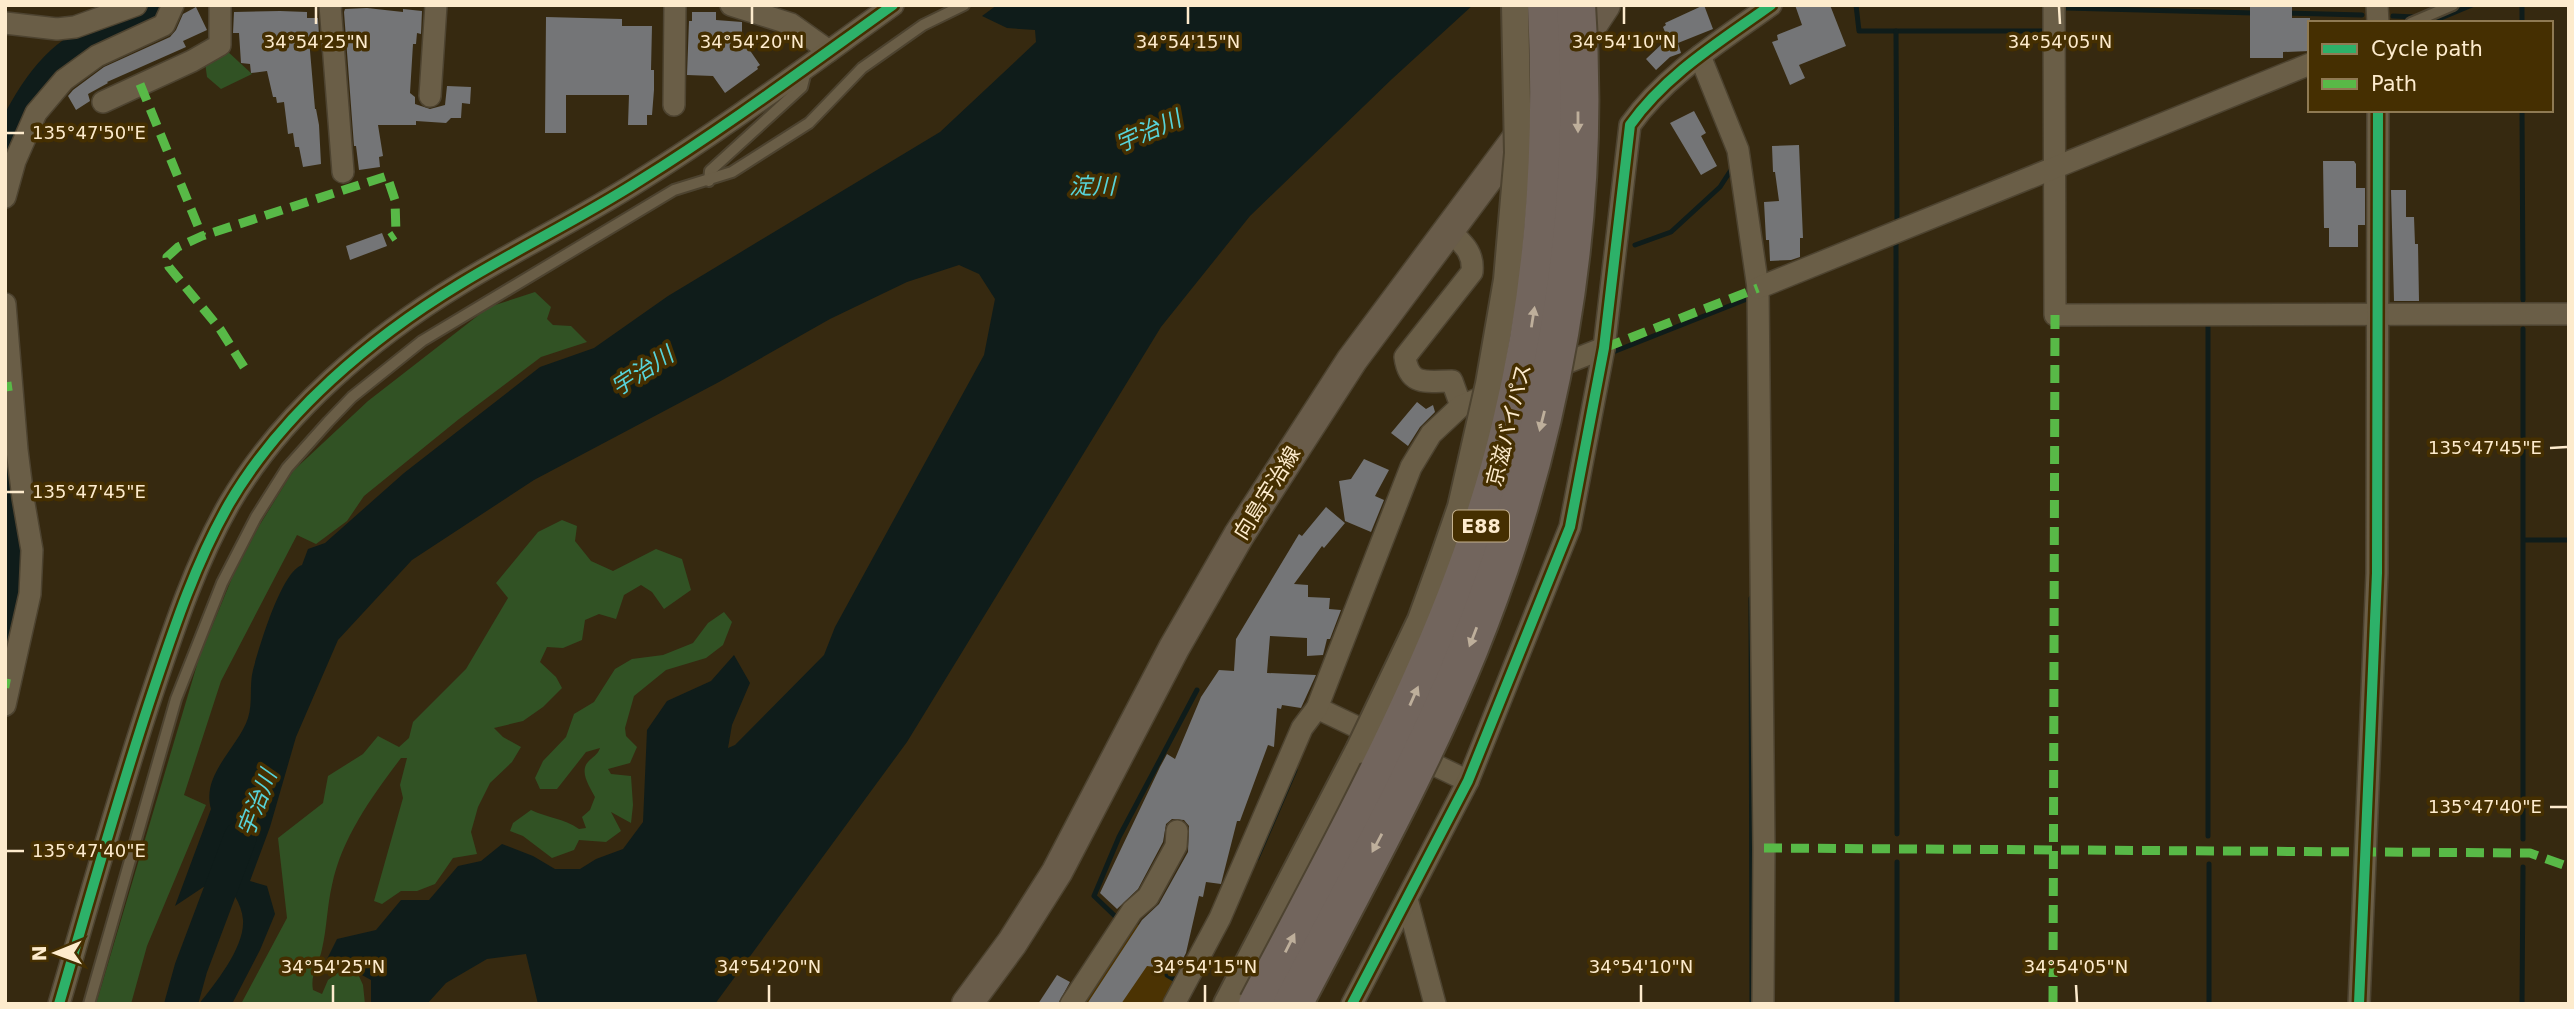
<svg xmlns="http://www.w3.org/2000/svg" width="2574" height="1009" font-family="'DejaVu Sans','Noto Sans JP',sans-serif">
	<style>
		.built { fill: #4b3303 }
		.green { fill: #315224 }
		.water { fill: #0f1c1a }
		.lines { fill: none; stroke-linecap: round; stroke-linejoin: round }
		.stream { stroke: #0f1c1a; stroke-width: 5 }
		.river { stroke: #0f1c1a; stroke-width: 33 }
		.building { fill: #747577 }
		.service-casing { stroke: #4d4330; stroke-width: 14 }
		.minor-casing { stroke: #4d4330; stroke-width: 24 }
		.tertiary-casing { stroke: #4d4330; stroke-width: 30 }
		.secondary-casing { stroke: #4d4330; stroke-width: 33 }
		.service { stroke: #6a5e47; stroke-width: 10 }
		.minor { stroke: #6a5e47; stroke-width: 21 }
		.tertiary { stroke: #6a5e47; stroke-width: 26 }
		.secondary { stroke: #695c4a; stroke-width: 30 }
		.tertiary-bridge-casing { stroke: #4d4330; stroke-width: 30; stroke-linecap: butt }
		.motorway-bridge-casing { stroke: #4d4330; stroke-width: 42; stroke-linecap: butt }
		.tertiary-bridge { stroke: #6a5e47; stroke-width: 26 }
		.motorway-bridge { stroke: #72655d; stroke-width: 38 }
		.quiet { stroke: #58b947; stroke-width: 9; stroke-dasharray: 18 9; stroke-linecap: butt }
		.cycleway-casing { stroke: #452f01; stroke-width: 15 }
		.cycleway { stroke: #2db169; stroke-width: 10 }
		.oneway { fill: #beaf9b }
		.ticks { fill: none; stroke: #fdebcd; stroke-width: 2.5 }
		.labels { text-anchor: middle; stroke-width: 7; stroke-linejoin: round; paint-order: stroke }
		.shield { fill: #452f01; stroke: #c6b390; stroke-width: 2 }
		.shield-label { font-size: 19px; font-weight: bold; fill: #fdebcd }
		.street-label { font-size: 21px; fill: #fdebcd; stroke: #452f01 }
		.water-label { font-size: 23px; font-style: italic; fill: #57d3d9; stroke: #452f01 }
		.ticks-label { font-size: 18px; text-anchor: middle; fill: #fdebcd; stroke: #452f01; stroke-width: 7; stroke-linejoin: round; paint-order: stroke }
	</style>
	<rect width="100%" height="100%" fill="#362910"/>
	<!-- built -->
	<path class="built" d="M1134 924 1169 930 1167 975 1176 981 1165 1004H1082Z"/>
	<!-- green -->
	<g class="green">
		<path d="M226 50 252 74 221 89 207 77 205 62Z"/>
		<path d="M535 292 551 307 547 319 553 325 571 326 587 342 541 357 459 419 364 496 347 521 316 544 297 535 221 681 184 795 206 805 147 946 131 1004H96L199 658 232 578 259 526 293 471 368 401 489 307Z"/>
		<path d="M562 520 577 526 575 541 591 561 613 571 656 549 682 559 691 590 664 609 652 592 641 585 624 595 616 619 599 614 585 620 582 640 563 648 547 647 540 662 556 677 562 688 543 707 523 721 494 728 503 737 521 747 512 762 490 783 478 807 471 832 477 854 453 858 435 884 417 891H401L382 904 374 901 403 798 400 785 407 758H401C373 795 342 837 332 885 327 906 327 928 322 949 319 964 310 974 313 990L322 994 328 980 342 970 358 974 363 985 365 1004H241L287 918 278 838 323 803 328 776 363 754 378 736 399 747 409 738 413 722 466 669 508 598 496 583 538 532Z"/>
		<path d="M724 612 732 622 723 645 706 658 666 670 634 696 625 728 626 736 637 747 630 763 608 769 611 774 631 776 633 805 631 823 611 812 621 831 606 842 579 840 574 850 552 858 523 836 510 831 513 823 531 810C548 818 563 818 579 829L586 828 582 817 590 810 595 797C590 787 579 772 588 762 593 756 597 756 600 748L586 752 557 789H540L535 778 543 761 566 737 574 714 594 702 615 669 632 659 663 655 693 643 708 623Z"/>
	</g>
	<!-- water -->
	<path class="water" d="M997 5C1016 5 1033 8 1052 5H1473L1392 79 1250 216 1161 327 907 742 715 1004H538L526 954 487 959 446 983 427 1004H371V980L342 964 322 969 337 939 376 930 401 900H429L458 866 481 861 502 844 533 856 555 869H580L596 859 623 849 643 822 647 730 667 701 711 681 734 655 750 683 732 725 728 748 735 745 824 655 835 627 984 355 995 299 979 274 959 265 907 282 830 319 719 382 534 480 412 560 338 640 296 737 270 827 250 881 267 886 275 914 260 950 232 1004H199C215 984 245 947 243 920 242 903 230 888 220 876L175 906 211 809C201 774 238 748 248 718 253 703 249 685 253 670 259 648 281 572 302 565L308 549 325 543 404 473 540 367 594 348 668 296 940 132 1036 42 1035 30 1007 28 982 16Z"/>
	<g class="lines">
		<!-- stream -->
		<g class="stream">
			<path d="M1856 5 1859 31H2046"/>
			<path d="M2066 5V8L2254 13"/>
			<path d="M2522 5V23"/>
			<path d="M2285 13 2362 15"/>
			<path d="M2393 16 2415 17"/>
			<path d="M2429 23 2472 5"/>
			<path d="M1896 31 1897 221"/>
			<path d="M2522 110 2523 300"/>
			<path d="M1889 241 1896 244 1897 834"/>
			<path d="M1635 245 1671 232 1720 187 1731 170 1732 176"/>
			<path d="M2208 323V836"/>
			<path d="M1608 354 1752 297"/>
			<path d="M2524 540H2569"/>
			<path d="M1751 598 1752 1004"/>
			<path d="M2523 839V329"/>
			<path d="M1257 858 1295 770"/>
			<path d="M1897 862V1004"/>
			<path d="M2209 864V1004"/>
			<path d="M1118 919 1094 896 1119 837 1197 690"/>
			<path d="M1168 964 1167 975 1179 982"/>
			<path d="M2522 1004 2523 867"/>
		</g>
		<!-- river -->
		<g class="river">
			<path d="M5 150C22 114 44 71 78 50 99 36 146 27 158 5"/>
			<path d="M5 438 17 546 18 584 5 639"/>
			<path d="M181 1004 191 968 240 838"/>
		</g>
	</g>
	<!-- building -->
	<g class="building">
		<path d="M1704 5 1713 29 1678 43 1681 53 1670 57 1656 70 1646 59 1664 42 1661 33 1665 32 1663 27 1666 25 1665 23Z"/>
		<path d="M1795 5H1830L1846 46 1799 65 1805 78 1790 85 1772 42 1778 40 1777 35 1802 25Z"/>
		<path d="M2250 5H2292V18H2310V51L2283 52V58H2250Z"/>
		<path d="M196 7 207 30 183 41 186 47 107 82 108 83 88 94 90 101 76 110 68 96 73 90 104 67 170 37 176 30 183 14Z"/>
		<path d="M367 8 403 12V9L422 11 421 34 417 33 416 44H413L410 93 415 97V104L430 109 445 105 447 86 471 87 470 104 462 103 461 118H451L446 123 416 121V125H378L383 156 379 157 380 167 359 170 356 146H354L344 12 345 9Z"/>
		<path d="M280 11 307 12V18H318L319 36 309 39 315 109H316L319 125 321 164 303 167 299 147H295L293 133 288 134 284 102 277 103 276 97H273L267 71 251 73 250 64 241 63 239 33H233L234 12Z"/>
		<path d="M692 12H716V20L742 22V39L760 65 757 67 758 69 725 93 713 76 687 75 689 21H692Z"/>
		<path d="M546 17 622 19V26H652L651 70H654V90L652 115H647V125H628L629 95H566V133H545Z"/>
		<path d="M1694 111 1706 133 1701 136 1717 166 1701 175 1670 123Z"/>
		<path d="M1799 145 1803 238H1800V257L1791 260 1770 261 1769 240H1766L1764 202 1779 201 1775 172H1773L1772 146Z"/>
		<path d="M2323 161H2354L2356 164V188H2365V225H2358V247H2329V228H2324Z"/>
		<path d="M2391 190H2406V217H2414L2415 244H2418L2419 301H2394Z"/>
		<path d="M382 233 387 246 350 260 346 246Z"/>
		<path d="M1417 402 1426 409 1433 405 1435 412 1420 427 1408 446 1391 433Z"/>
		<path d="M1364 459 1389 470 1375 496 1384 500 1371 532 1345 521 1339 481 1351 479Z"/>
		<path d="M1326 507 1345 523 1324 548 1322 546 1294 584 1308 585V597L1330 598 1329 609 1341 610 1330 639H1327L1323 655 1307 656V638L1270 636 1267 673 1316 675 1301 708 1282 705 1281 709 1277 708 1274 747 1268 745 1240 821H1237L1221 884 1206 882 1203 897 1199 896 1186 953 1177 970 1147 966 1121 1004H1087L1142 920 1159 904 1188 852 1189 826 1184 820 1172 819 1166 824 1163 842 1138 889 1117 909 1100 893 1160 767 1167 754 1175 759 1201 697 1219 670 1234 671 1236 639 1299 534 1302 536Z"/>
		<path d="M1057 975 1070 982 1058 1004H1038Z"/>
	</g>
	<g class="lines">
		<!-- service casing -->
		<g class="service-casing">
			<g id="service">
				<path d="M2411 23 2453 5"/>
				<path d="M709 181 710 171 802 87 806 71"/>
				<path d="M89 1004 176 699 222 583 256 517 287 468 328 422 352 397 422 341 674 190 732 172 809 123 862 68 923 25 964 5"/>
			</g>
		</g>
		<!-- minor casing -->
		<g class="minor-casing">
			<g id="minor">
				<path d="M330 5 343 172"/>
				<path d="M731 5 791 24 829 51"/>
				<path d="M2054 5 2055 315 2569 314"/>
				<path d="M2377 5 2378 23"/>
				<path d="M5 23 57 29 75 27 136 5"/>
				<path d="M1700 56 1738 150 1758 288 1764 848 1763 1004"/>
				<path d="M430 96 436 5"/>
				<path d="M103 102 192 61 220 45V5"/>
				<path d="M674 105 675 5"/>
				<path d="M5 197 15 161 36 113 64 80 97 56 164 25 173 5"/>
				<path d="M1450 231C1463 244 1474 252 1472 272L1405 357C1409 387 1427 381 1452 381L1461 406"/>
				<path d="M1758 288 2310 64"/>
				<path d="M5 304 17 450 23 498 32 550 30 594 5 705"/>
				<path d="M1548 370 1604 348"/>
				<path d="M1317 708 1382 739"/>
				<path d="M1414 755 1468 781"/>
				<path d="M1407 899 1435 1004"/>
				<path d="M59 1004C90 898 119 792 154 688 175 625 196 562 229 504 282 413 371 338 460 284 519 248 581 218 639 181 726 127 809 65 893 5"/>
				<path d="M1071 1004 1132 911 1148 897 1176 846 1177 831"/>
				<path d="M1174 1004 1220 918 1302 728 1317 708 1411 467 1431 434 1461 406 1495 392"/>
				<path d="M1352 1004 1468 781 1570 527 1604 348 1630 125C1666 74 1721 41 1771 5"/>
				<path d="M2359 1004 2377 573 2378 110"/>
			</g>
		</g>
		<!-- tertiary casing -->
		<g class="tertiary-casing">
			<path id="tertiary" d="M1227 1004 1359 750"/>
		</g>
		<!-- secondary casing -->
		<g class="secondary-casing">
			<g id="secondary">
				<path d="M1574 52 1605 5"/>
				<path d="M967 1004 1012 943 1057 872 1174 648 1239 535 1352 360 1528 124"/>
			</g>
		</g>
		<!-- service -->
		<use href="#service" class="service"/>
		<!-- minor -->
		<use href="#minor" class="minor"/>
		<!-- tertiary -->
		<use href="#tertiary" class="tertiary"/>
		<!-- secondary -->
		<use href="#secondary" class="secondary"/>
		<!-- tertiary-bridge casing -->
		<g class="tertiary-bridge-casing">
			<path id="tertiary-bridge" d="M1359 750 1421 620 1441 565 1461 507 1489 384 1507 280 1518 153 1515 5"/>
		</g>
		<!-- motorway-bridge casing -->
		<g class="motorway-bridge-casing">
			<g id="motorway-bridge">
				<path d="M1258 1004C1356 817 1463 629 1512 422 1545 285 1554 145 1547 5"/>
				<path d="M1293 1004C1354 887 1419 771 1469 648 1551 445 1592 224 1576 5"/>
			</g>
		</g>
		<!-- tertiary-bridge -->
		<use href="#tertiary-bridge" class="tertiary-bridge"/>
		<!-- motorway-bridge -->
		<use href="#motorway-bridge" class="motorway-bridge"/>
		<!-- quiet -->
		<g class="quiet">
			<path d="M140 84 202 236"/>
			<path d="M1604 348 1758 288"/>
			<path d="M244 367 220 329 169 267 167 257 178 247 202 236 387 176 395 200 396 234 390 238"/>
			<path d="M5 387 12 386"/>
			<path d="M5 683 10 684"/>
			<path d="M1764 848 2530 853 2569 867"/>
			<path d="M2053 1004 2055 315"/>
		</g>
		<!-- cycleway casing -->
		<g class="cycleway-casing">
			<g id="cycleway">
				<path d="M59 1004C90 898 119 792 154 688 175 625 196 562 229 504 282 413 371 338 460 284 519 248 581 218 639 181 726 127 809 65 893 5"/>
				<path d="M1352 1004 1468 781 1570 527 1604 348 1630 125C1666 74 1721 41 1771 5"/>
				<path d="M2359 1004 2377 573 2378 110"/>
			</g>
		</g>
		<!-- cycleway -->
		<use href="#cycleway" class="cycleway"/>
	</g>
	<!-- one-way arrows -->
	<defs><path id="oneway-solid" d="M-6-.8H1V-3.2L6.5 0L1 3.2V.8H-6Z" transform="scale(1.75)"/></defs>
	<g class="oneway">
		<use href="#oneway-solid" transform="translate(1578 122) rotate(90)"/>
		<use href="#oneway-solid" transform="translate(1533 317) rotate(-81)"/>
		<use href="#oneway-solid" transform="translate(1542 421) rotate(104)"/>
		<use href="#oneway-solid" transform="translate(1473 637) rotate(111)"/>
		<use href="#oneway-solid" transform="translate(1414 696) rotate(-66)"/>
		<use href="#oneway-solid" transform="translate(1377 843) rotate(118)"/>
		<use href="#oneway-solid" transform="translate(1290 943) rotate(-63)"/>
	</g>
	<!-- ticks -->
	<path class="ticks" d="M316 7V24M752 7V24M1188 7V24M1624 7V24M2059 7 2060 24M7 133H24M2550 448 2567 447M7 492H24M2550 807H2567M7 851H24M333 985V1002M769 985V1002M1205 985V1002M1641 985V1002M2076 985 2077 1002"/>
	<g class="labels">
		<!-- shield labels -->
		<rect class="shield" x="1453" y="510.5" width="56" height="31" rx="5"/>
		<g class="shield-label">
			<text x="1481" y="533">E88</text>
		</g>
		<!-- street labels -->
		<g class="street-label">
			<text transform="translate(1509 425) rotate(-76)" y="7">京滋バイパス</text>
			<text transform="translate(1267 493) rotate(-58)" y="7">向島宇治線</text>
		</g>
		<!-- water labels -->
		<g class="water-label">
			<text transform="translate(1148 131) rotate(-24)" y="8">宇治川</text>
			<text x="1092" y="194">淀川</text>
			<text transform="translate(642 371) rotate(-33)" y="8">宇治川</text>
			<text transform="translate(257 803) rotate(-69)" y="8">宇治川</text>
		</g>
	</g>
	<g class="ticks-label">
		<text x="316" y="48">34°54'25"N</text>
		<text x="752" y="48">34°54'20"N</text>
		<text x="1188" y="48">34°54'15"N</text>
		<text x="1624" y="48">34°54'10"N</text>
		<text x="2060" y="48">34°54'05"N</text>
		<text x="89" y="139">135°47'50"E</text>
		<text x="2485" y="454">135°47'45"E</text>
		<text x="89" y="498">135°47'45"E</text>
		<text x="2485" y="813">135°47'40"E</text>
		<text x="89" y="857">135°47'40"E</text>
		<text x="333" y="973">34°54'25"N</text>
		<text x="769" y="973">34°54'20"N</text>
		<text x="1205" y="973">34°54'15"N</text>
		<text x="1641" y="973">34°54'10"N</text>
		<text x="2076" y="973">34°54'05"N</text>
	</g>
	<!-- border -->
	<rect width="2574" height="1009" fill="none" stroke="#fdebcd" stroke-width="14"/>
	<!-- legend -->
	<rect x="2308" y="21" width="245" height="91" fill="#452f01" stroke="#8f7a53" stroke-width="2"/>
	<rect x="2322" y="44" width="35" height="10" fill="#2db169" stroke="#8f7a53" stroke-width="2"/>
	<text x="2371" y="56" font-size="21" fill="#fdebcd">Cycle path</text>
	<rect x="2322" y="79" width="35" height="10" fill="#58b947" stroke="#8f7a53" stroke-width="2"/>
	<text x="2371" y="91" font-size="21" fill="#fdebcd">Path</text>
	<!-- north arrow -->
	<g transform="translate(56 953) rotate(269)" stroke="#452f01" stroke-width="5" paint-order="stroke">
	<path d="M0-5L12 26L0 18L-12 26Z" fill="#fdebcd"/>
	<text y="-10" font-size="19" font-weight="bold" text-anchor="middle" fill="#fdebcd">N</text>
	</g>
</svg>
